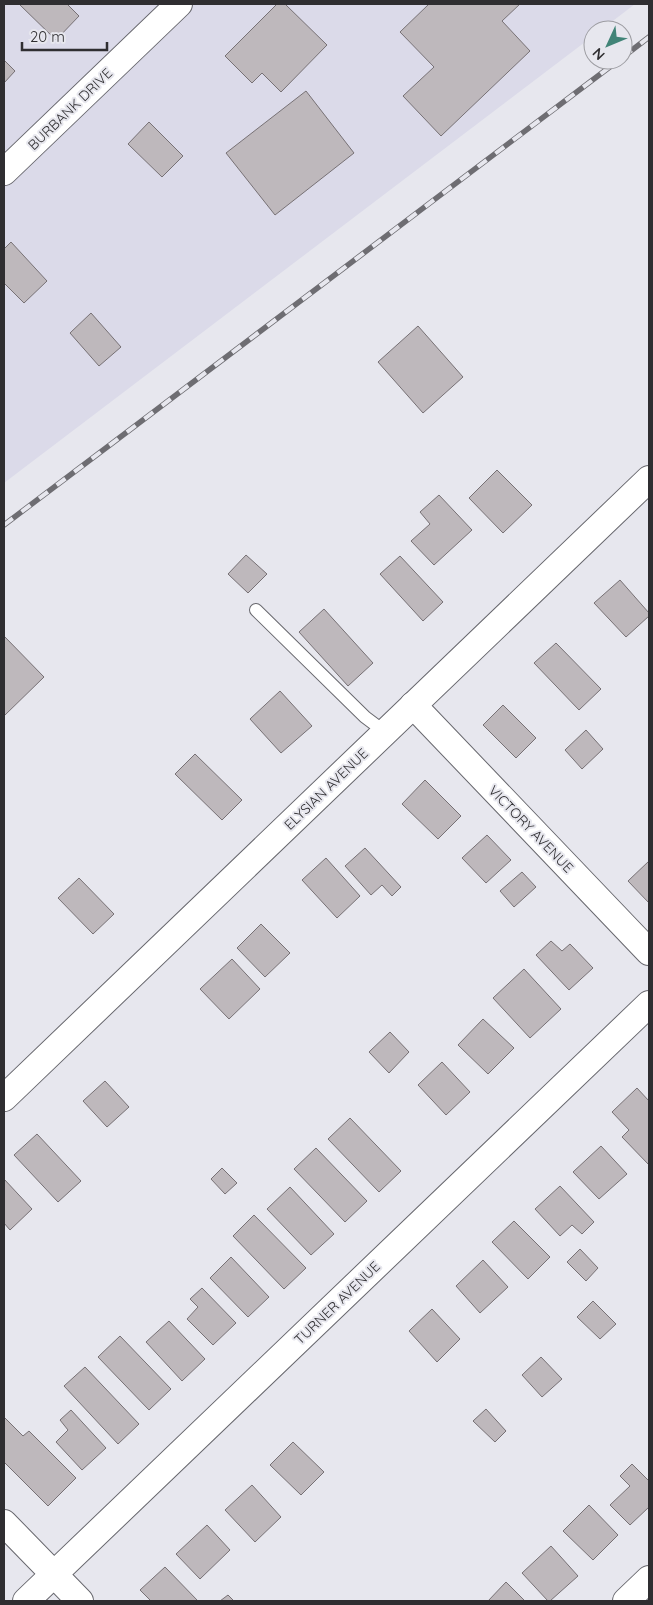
<svg xmlns="http://www.w3.org/2000/svg" width="653" height="1605" font-family="Quicksand,sans-serif">
	<style>
		.built { fill: #dbdae9 }
		.building { fill: #beb8bc; stroke: #777175 }
		.lines { fill: none; stroke-linecap: round; stroke-linejoin: round }
		.service-casing { stroke: #67676d; stroke-width: 14 }
		.minor-casing { stroke: #67676d; stroke-width: 28 }
		.service { stroke: #fff; stroke-width: 12 }
		.minor { stroke: #fff; stroke-width: 26 }
		.rail-casing { stroke: #6e6d72; stroke-width: 5.5 }
		.rail { stroke: #e7e7ee; stroke-width: 4; stroke-dasharray: 11; stroke-linecap: butt }
		.labels { text-anchor: middle; stroke-width: 4; stroke-linejoin: round; paint-order: stroke }
		.street-label { font-size: 14px; fill: #2f2e31; stroke: #e7e7ee }
	</style>
	<rect width="100%" height="100%" fill="#e7e7ee"/>
	<!-- built -->
	<path class="built" d="M4 4H635L601 30H593V36L4 483Z"/>
	<!-- building -->
	<g class="building">
		<path d="M19 4H67L79 16 56 40Z"/>
		<path d="M277 4H285L327 45 281 92 262 73 252 83 225 56Z"/>
		<path d="M429 4H520L502 21 530 51 441 136 403 96 434 67 400 32Z"/>
		<path d="M4 60 15 71 4 83Z"/>
		<path d="M306 91 354 153 275 215 226 153Z"/>
		<path d="M149 122 183 156 162 177 128 144Z"/>
		<path d="M11 242 47 281 24 303 4 283V249Z"/>
		<path d="M91 313 121 347 99 366 70 333Z"/>
		<path d="M418 326 463 377 423 413 378 362Z"/>
		<path d="M497 470 532 505 503 533 469 498Z"/>
		<path d="M439 495 472 530 434 565 411 541 430 524 420 512Z"/>
		<path d="M246 555 267 574 248 593 228 574Z"/>
		<path d="M400 556 443 602 423 621 380 574Z"/>
		<path d="M620 580 649 613V616L626 637 594 603Z"/>
		<path d="M324 609 373 663 348 686 299 632Z"/>
		<path d="M4 636 44 677 4 716Z"/>
		<path d="M556 643 601 689 579 710 534 663Z"/>
		<path d="M280 691 312 726 281 753 250 719Z"/>
		<path d="M503 705 536 738 516 758 483 725Z"/>
		<path d="M586 730 603 749 582 769 565 750Z"/>
		<path d="M195 754 242 800 222 820 175 774Z"/>
		<path d="M425 780 461 816 438 839 402 804Z"/>
		<path d="M487 835 511 860 486 883 462 858Z"/>
		<path d="M365 848 401 887 392 896 382 885 371 895 345 866Z"/>
		<path d="M326 858 360 896 337 918 302 880Z"/>
		<path d="M649 861V903L628 881Z"/>
		<path d="M522 872 536 887 514 907 500 891Z"/>
		<path d="M79 878 114 914 93 934 58 898Z"/>
		<path d="M261 924 290 953 265 977 237 948Z"/>
		<path d="M551 941 562 951 570 944 593 968 569 990 536 955Z"/>
		<path d="M232 959 260 989 229 1019 200 989Z"/>
		<path d="M524 969 561 1009 530 1038 493 998Z"/>
		<path d="M483 1019 514 1048 488 1074 458 1045Z"/>
		<path d="M390 1032 409 1052 389 1073 369 1052Z"/>
		<path d="M442 1062 470 1092 446 1115 418 1085Z"/>
		<path d="M105 1081 129 1107 107 1127 83 1101Z"/>
		<path d="M637 1088 649 1101V1165L622 1137 629 1130 612 1112Z"/>
		<path d="M350 1118 401 1171 379 1192 328 1139Z"/>
		<path d="M37 1134 81 1181 58 1202 14 1155Z"/>
		<path d="M601 1146 627 1174 599 1199 573 1172Z"/>
		<path d="M316 1148 367 1201 345 1222 294 1169Z"/>
		<path d="M222 1168 237 1183 225 1194 211 1179Z"/>
		<path d="M4 1179 32 1209 10 1230 4 1223Z"/>
		<path d="M560 1186 594 1222 582 1234 572 1225 560 1236 535 1209Z"/>
		<path d="M290 1187 334 1234 311 1255 267 1209Z"/>
		<path d="M254 1215 306 1268 284 1289 233 1236Z"/>
		<path d="M514 1221 550 1257 528 1279 492 1242Z"/>
		<path d="M580 1249 598 1268 586 1281 567 1262Z"/>
		<path d="M231 1257 269 1297 248 1317 210 1278Z"/>
		<path d="M483 1260 508 1287 480 1313 456 1286Z"/>
		<path d="M202 1288 236 1323 213 1345 187 1319 198 1307 190 1299Z"/>
		<path d="M593 1301 616 1324 600 1339 577 1317Z"/>
		<path d="M432 1309 460 1339 437 1362 409 1331Z"/>
		<path d="M169 1321 205 1359 182 1381 146 1342Z"/>
		<path d="M120 1336 171 1389 149 1410 98 1357Z"/>
		<path d="M541 1357 562 1379 542 1397 522 1375Z"/>
		<path d="M85 1367 139 1424 118 1444 64 1386Z"/>
		<path d="M486 1409 506 1431 495 1442 473 1421Z"/>
		<path d="M71 1410 106 1448 82 1470 56 1442 68 1430 60 1420Z"/>
		<path d="M4 1417 23 1436 29 1431 76 1478 48 1506 4 1462Z"/>
		<path d="M293 1442 324 1472 301 1495 270 1465Z"/>
		<path d="M632 1464 649 1481V1507L630 1525 610 1505 630 1486 620 1476Z"/>
		<path d="M252 1485 281 1517 255 1542 225 1510Z"/>
		<path d="M589 1505 618 1535 593 1560 563 1531Z"/>
		<path d="M207 1525 230 1550 200 1579 176 1554Z"/>
		<path d="M551 1546 578 1576 550 1601H548L522 1573Z"/>
		<path d="M165 1567 198 1601H151L140 1590Z"/>
		<path d="M506 1582 525 1601H488Z"/>
		<path d="M228 1595 234 1601H220Z"/>
	</g>
	<g class="lines">
		<!-- service casing -->
		<g class="service-casing">
			<path id="service" d="M256 610 365 717 385 732"/>
		</g>
		<!-- minor casing -->
		<g class="minor-casing">
			<g id="minor">
				<path d="M4 172 179 4"/>
				<path d="M413 705 649 952"/>
				<path d="M4 1098 649 479"/>
				<path d="M4 1523 80 1601"/>
				<path d="M26 1601 649 1004"/>
				<path d="M626 1601 649 1579"/>
			</g>
		</g>
		<!-- service -->
		<use href="#service" class="service"/>
		<!-- minor -->
		<use href="#minor" class="minor"/>
		<!-- rail casing -->
		<g class="rail-casing">
			<g id="rail">
				<path d="M623 57 649 37"/>
				<path d="M4 525 619 60"/>
			</g>
		</g>
		<!-- rail -->
		<use href="#rail" class="rail"/>
	</g>
	<g class="labels">
		<!-- street labels -->
		<g class="street-label">
			<text transform="translate(70 109) rotate(-44)" y="5">BURBANK DRIVE</text>
			<text transform="translate(326 789) rotate(-44)" y="5">ELYSIAN AVENUE</text>
			<text transform="translate(531 829) rotate(46)" y="5">VICTORY AVENUE</text>
			<text transform="translate(337 1303) rotate(-44)" y="5">TURNER AVENUE</text>
		</g>
	</g>
	<!-- border -->
	<rect width="653" height="1605" fill="none" stroke="#2f2e31" stroke-width="10"/>
	<!-- north arrow -->
	<g transform="translate(608 45) rotate(226)"><circle r="24" fill="#e7e7ee" stroke="#9d9da2"/>
	<path d="M0-4L9 19L0 12L-9 19Z" fill="#418477"/>
	<text y="-8" font-size="14" font-weight="bold" text-anchor="middle" fill="#2f2e31">N</text>
	</g>
	<!-- scale -->
	<path d="M22 42v8h85v-8" fill="none" stroke="#2f2e31" stroke-width="2.5"/>
	<text x="30" y="42" font-size="15" fill="#2f2e31" stroke="#e7e7ee" stroke-width="4" paint-order="stroke">20 m</text>
</svg>
